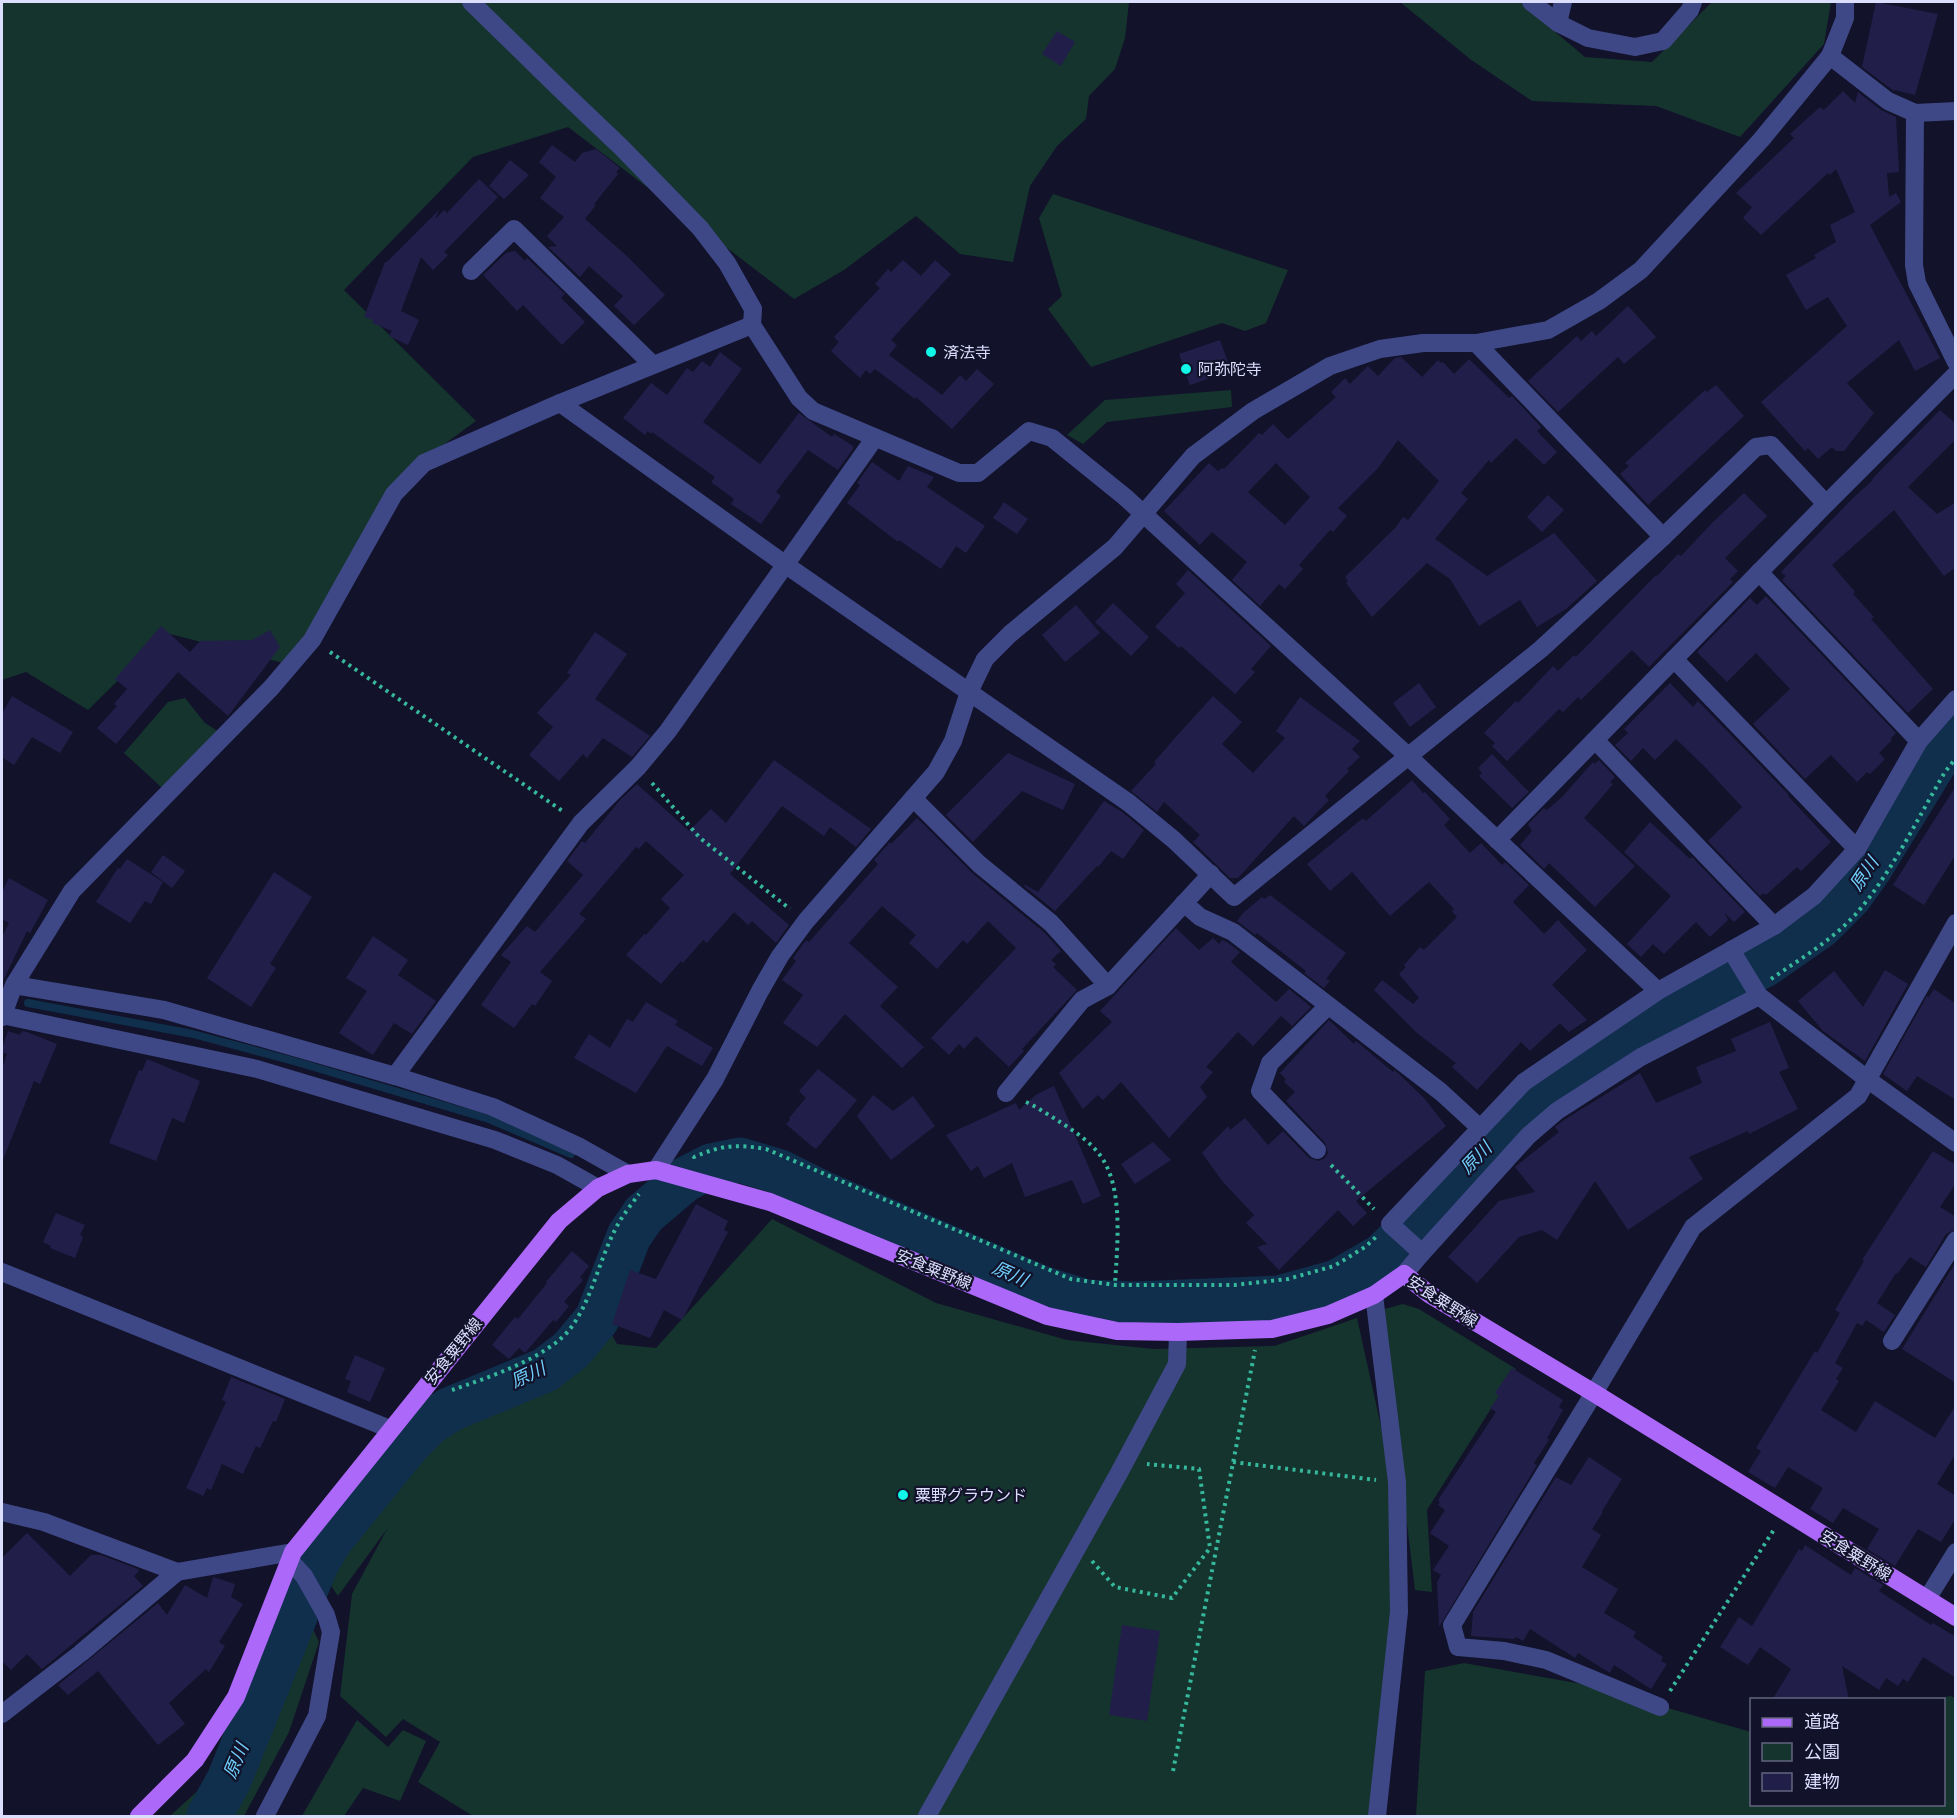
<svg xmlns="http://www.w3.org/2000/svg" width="1957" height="1818" font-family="'DM Sans','Noto Sans JP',sans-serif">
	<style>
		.green { fill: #15342e }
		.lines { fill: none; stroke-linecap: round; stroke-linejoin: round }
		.stream { stroke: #0f2f4c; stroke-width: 8 }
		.river { stroke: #0f2f4c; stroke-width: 45 }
		.building { fill: #211f4a; fill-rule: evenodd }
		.path { stroke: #36b89c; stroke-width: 4; stroke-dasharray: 3 4.5; stroke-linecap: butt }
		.minor { stroke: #3f4887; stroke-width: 18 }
		.major { stroke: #ac68f9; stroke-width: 18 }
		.poi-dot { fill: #10f6e8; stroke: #12122a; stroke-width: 2 }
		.labels { text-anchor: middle; stroke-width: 4.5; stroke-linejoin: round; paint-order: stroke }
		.poi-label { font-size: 16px; fill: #dcdefe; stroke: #12122a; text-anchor: start }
		.street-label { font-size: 16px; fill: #dcdefe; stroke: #12122a }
		.water-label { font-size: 18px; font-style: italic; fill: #6ecffa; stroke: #12122a }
	</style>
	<rect width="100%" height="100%" fill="#12122a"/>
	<!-- green -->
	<g class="green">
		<path d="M2 2H1129L1125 38 1115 69 1089 96 1086 119 1057 146 1030 186 1013 262 960 254 916 216 844 270 794 299 568 127 473 157 344 290 476 421 405 473 287 664 166 633 88 710 26 672 2 680Z"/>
		<path d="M1400 2H1520L1585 57 1652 62 1712 2H1831L1824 44 1740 137 1656 106 1532 101 1470 59Z"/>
		<path d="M1053 194 1288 270 1266 323 1245 331 1222 323 1091 367 1048 309 1062 296 1039 218Z"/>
		<path d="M1231 390 1232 407 1107 422 1083 444 1067 435 1105 400Z"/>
		<path d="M185 698 205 723 219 732 170 795 124 753 168 702Z"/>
		<path d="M772 1219 936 1303 1067 1340 1154 1349 1274 1346 1357 1318 1390 1467 1396 1577 1372 1816H473L418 1782 440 1742 403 1719 386 1737 340 1696 352 1594 387 1529 338 1596 313 1559 408 1432 461 1397 575 1351 590 1322 609 1330 617 1344 656 1348Z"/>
		<path d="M1403 1304 1419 1309 1516 1369 1427 1510 1432 1592 1415 1590 1381 1310Z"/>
		<path d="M298 1596 319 1642 289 1732 244 1816H170L204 1785 238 1726Z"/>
		<path d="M1464 1663 1588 1685 1751 1732 1752 1804H1944V1700L1933 1699 1951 1696 1955 1698V1816H1416L1425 1671Z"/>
		<path d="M357 1720 388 1747 403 1730 426 1741 400 1801 363 1788 344 1816H302Z"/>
	</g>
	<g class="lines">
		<!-- stream -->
		<path class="stream" d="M28 1003 193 1034 297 1062 489 1119 571 1154"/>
		<!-- river -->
		<path class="river" d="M209 1816 229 1780 316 1564 331 1539 408 1444 430 1422 451 1409 545 1370 571 1350 597 1319 629 1236 644 1214 684 1180 711 1166 740 1160 780 1172 824 1194 1041 1288 1086 1302 1134 1304 1279 1298 1337 1282 1382 1256 1431 1209 1518 1115 1637 1031 1764 965 1820 926 1850 896 1870 868 1950 737 1956 732"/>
	</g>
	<!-- building -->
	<g class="building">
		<path d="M1876 2 1938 14 1915 95 1895 90 1894 91 1862 67Z"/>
		<path d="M1057 31 1075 42 1061 66 1042 54Z"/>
		<path d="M1843 91 1855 103 1858 92 1881 110 1896 117 1899 172 1887 173 1889 197 1896 193 1901 202 1870 225 1940 358 1915 371 1899 340 1847 383 1874 413 1844 451H1836L1832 447 1818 459 1808 448 1805 451 1761 402 1847 326 1828 297 1806 310 1786 275 1816 258 1814 255 1836 242 1830 225 1855 212 1836 169 1830 175 1828 173 1761 235 1743 218 1752 207 1736 193 1794 138 1790 134 1820 107 1824 110Z"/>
		<path d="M552 145 575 162 582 153 596 149 620 168 616 172 618 174 594 204 596 205 585 219 629 258 665 295 634 325 614 306 623 296 589 266 580 277 548 247 557 246 547 236 564 217 540 198 556 177 539 162Z"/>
		<path d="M510 160 529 175 504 199 489 186Z"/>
		<path d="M479 179 498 197 444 252 448 255 433 270 421 257 401 311 419 320 408 345 389 336 392 331 372 323 373 320 364 317 385 262H387L439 210 435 219 444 210 447 213Z"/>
		<path d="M515 251 525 261 527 258 565 294 561 298 585 322 562 345 523 305 517 311 483 275 506 253Z"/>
		<path d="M903 260 921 276 935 260 951 274 891 340 897 345 889 355 942 395 960 375 966 381 977 369 994 384 952 429 916 397 915 399 875 369 870 374 866 370 860 378 831 351 839 342 834 337 880 288 875 284 888 269 891 272Z"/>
		<path d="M1628 306 1656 337 1624 364 1618 357 1558 412 1528 381 1577 336 1581 341 1592 331 1596 336Z"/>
		<path d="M1220 340 1231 371 1190 385 1179 354Z"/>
		<path d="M720 352 742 369 703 422 760 464 799 413 832 437 834 434 853 446V449L838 470 808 450 776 492 781 496 761 524 731 504 734 499 711 482 715 477 652 432 651 434 648 431 645 435 623 418 651 383 667 395 687 368 693 372 702 361 710 367Z"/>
		<path d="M1401 357 1422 377 1438 360 1441 363 1443 362 1454 374 1469 359 1509 398 1512 396 1541 427 1537 431 1557 452 1544 465 1516 438 1491 463 1489 460 1461 493 1468 499 1435 539 1487 576 1554 533 1597 581 1566 609 1537 627 1520 600 1479 626 1450 579 1427 563 1372 617 1346 583 1348 581 1345 577 1396 527 1403 517 1408 520 1439 481 1398 440 1378 468 1338 508 1347 516 1333 532 1330 530 1299 565 1303 569 1285 589 1279 584 1260 606 1232 580 1247 562 1212 532 1200 545 1164 511 1209 463 1218 471 1222 468 1224 469 1259 433 1262 435 1273 424 1288 439 1336 397 1331 392 1345 378 1350 384 1368 366 1378 376 1395 358ZM1276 463 1310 497 1285 525 1248 492Z"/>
		<path d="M1716 385 1744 416 1648 505 1620 474 1629 466 1625 463 1705 390 1707 392Z"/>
		<path d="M1940 410 1956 424V439L1908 487 1937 514 1956 502V567L1944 576 1894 510 1832 565 1855 592 1853 594 1874 617 1871 619 1933 689 1908 713 1782 580 1786 576 1781 572 1853 498 1873 480 1872 479Z"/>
		<path d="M872 462 899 481 908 466 934 477 927 487 985 526 966 553 956 546 941 569 899 540 898 542 847 503 860 485 857 483Z"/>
		<path d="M1744 493 1767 516 1725 558 1738 571 1730 579 1733 582 1649 667 1632 650 1581 700 1578 697 1563 712 1559 709 1507 761 1492 746 1495 743 1484 733 1516 701 1518 703 1553 666 1558 671 1574 655 1576 657 1656 575 1657 576 1678 554 1681 556 1713 522Z"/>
		<path d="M1548 495 1564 510 1542 532 1527 517Z"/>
		<path d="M1004 502 1028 519 1017 534 993 518Z"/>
		<path d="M1188 570 1271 646 1251 669 1255 672 1235 694 1181 646 1179 648 1155 627 1185 593 1176 584Z"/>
		<path d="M1766 596 1896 733 1891 738 1892 740 1879 753 1885 759 1870 774 1867 772 1857 782 1831 755 1805 779 1753 724 1790 689 1756 653 1727 682 1697 652 1750 598 1757 605Z"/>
		<path d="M1113 603 1149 637 1131 656 1095 622Z"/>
		<path d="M1076 605 1100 633 1065 662 1042 635Z"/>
		<path d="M161 626 190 652 200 641 252 640 270 630 280 647 228 716 178 672 116 744 97 728 117 706 114 704 127 689 115 679Z"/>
		<path d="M595 632 627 654 595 699 650 736 632 757 603 738 587 758 583 754 559 781 529 755 553 727 537 713 571 675 567 673Z"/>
		<path d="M1419 683 1436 707 1410 727 1393 703Z"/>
		<path d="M1670 683 1693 707 1698 701 1789 795 1788 796 1831 842 1801 871 1797 867 1766 895 1763 893 1760 896 1708 841 1742 807 1705 767 1676 739 1655 760 1643 748 1631 761 1615 745 1628 733 1624 729Z"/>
		<path d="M12 696 73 732 60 753 32 737 14 765 2 757V714Z"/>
		<path d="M1213 696 1242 722 1222 744 1253 773 1285 738 1276 731 1300 697 1360 741 1352 749 1360 757 1347 769 1349 771 1325 796 1329 800 1304 826 1294 816 1238 878H1230L1193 842 1200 835 1164 802 1157 812 1131 791 1156 764 1154 762 1175 738Z"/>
		<path d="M1008 753 1075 784 1063 810 1022 791 973 842 946 815Z"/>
		<path d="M1492 754 1529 792 1512 808 1479 776 1482 773 1478 768Z"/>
		<path d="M774 760 871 829 856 847 830 827 824 836 782 806 730 874 789 925 776 943 752 921 748 925 734 912 707 943 703 940 683 963 681 961 661 984 626 955 644 934 646 935 670 908 661 899 684 875 646 841 639 849 636 847 579 914 586 919 540 972 552 981 535 1006 532 1004 514 1028 481 1005 511 962 501 955 527 926 535 932 583 875 567 861 582 841 585 843 620 800 637 784 689 831 711 809 726 823Z"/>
		<path d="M1599 760 1615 777 1610 782 1613 784 1584 818 1635 866 1595 907 1549 863 1544 869 1520 845 1532 831 1528 824 1544 808 1547 810 1562 797 1593 762 1595 764Z"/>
		<path d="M1412 780 1423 793 1425 792 1450 819 1444 825 1470 853 1481 843 1502 865 1505 862 1529 885 1513 902 1544 934 1558 920 1587 950 1552 985 1587 1020 1569 1032 1560 1023 1530 1051 1521 1042 1477 1090 1452 1067 1456 1063 1417 1033 1374 990 1382 980 1413 1004 1419 998 1399 974 1406 967 1404 965 1420 947 1424 950 1457 917 1452 911 1454 909 1429 882 1390 916 1352 872 1330 891 1307 864 1363 818 1366 821Z"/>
		<path d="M1956 786V854L1924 905 1893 885Z"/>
		<path d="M1104 801 1122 812 1144 830 1123 859 1111 851 1098 867 1097 866 1055 911 1024 886 1025 885 1038 892Z"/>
		<path d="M917 818 972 873 1045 933 1061 951 1051 960 1056 964 1053 967 1077 990 1022 1049 1024 1051 1009 1067 976 1036 964 1049 959 1044 949 1055 931 1038 1016 948 988 921 967 944 963 940 937 969 909 943 916 935 882 906 849 943 898 987 880 1006 924 1047 902 1068 845 1014 817 1047 783 1023 803 995 782 980 796 961 793 958 806 940 809 942 878 864 874 860 890 842 891 844Z"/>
		<path d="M1650 822 1690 859 1692 857 1745 912 1734 922 1724 912 1728 920 1710 937 1696 922 1664 954 1653 944 1641 957 1627 944 1671 896 1624 852Z"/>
		<path d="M163 855 185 871 172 888 151 872Z"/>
		<path d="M127 859 163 882 151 904 145 901 130 923 96 902 118 868 120 869Z"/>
		<path d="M274 872 312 897 270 964 276 968 251 1007 207 978Z"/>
		<path d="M9 878 48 900 30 933 27 931 2 983V937L9 923 2 919V892Z"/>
		<path d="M1270 895 1346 953 1326 979 1330 981 1324 988 1304 973 1306 971 1257 933 1255 935 1237 921 1243 913 1262 897 1265 899Z"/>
		<path d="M1176 928 1199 950 1213 938 1219 944 1222 940 1227 942 1240 952 1231 962 1276 1002 1289 989 1311 1007 1292 1026 1281 1016 1253 1046 1238 1032 1206 1067 1213 1072 1200 1087 1207 1097 1169 1138 1121 1082 1103 1100 1098 1095 1083 1109 1059 1073 1112 1022 1100 1011Z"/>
		<path d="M373 936 408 960 398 975 436 1001 412 1034 394 1023 373 1055 339 1033 367 991 346 978Z"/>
		<path d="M1885 970 1908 984 1865 1061 1823 1031 1798 1001 1834 971 1863 1007Z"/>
		<path d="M1934 989 1956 1004V1100L1917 1076 1907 1091 1883 1074 1927 996 1929 997Z"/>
		<path d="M646 1002 678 1021 675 1025 713 1048 702 1066 667 1046 636 1093 574 1058 589 1034 610 1048 627 1019 633 1022Z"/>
		<path d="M1329 1020 1354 1044 1356 1041 1393 1072 1394 1070 1398 1073 1424 1098 1446 1126 1356 1201 1367 1213 1353 1226 1338 1210 1279 1270 1257 1247 1267 1244 1246 1223 1254 1215 1223 1182 1202 1153 1228 1126 1230 1130 1245 1118 1268 1145 1283 1131 1309 1158 1319 1161 1325 1158 1328 1153 1325 1143 1286 1101 1295 1092 1284 1082 1286 1079 1280 1073Z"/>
		<path d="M1770 1022 1789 1068 1779 1072 1798 1109 1749 1134 1748 1131 1689 1157 1703 1179 1628 1230 1595 1181 1557 1240 1542 1230 1519 1237 1477 1283 1448 1257 1499 1201 1535 1192 1515 1167 1559 1132 1555 1127 1564 1120 1640 1073 1656 1103 1702 1083 1696 1067 1736 1051 1731 1039Z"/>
		<path d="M8 1031 20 1035 22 1031 27 1032 57 1044 40 1084 34 1081 3 1160 2 1069 7 1054 2 1052V1048Z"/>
		<path d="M147 1059 200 1081 184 1123 172 1118 156 1161 109 1143 139 1070 142 1071Z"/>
		<path d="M818 1069 857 1100 817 1148H814L786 1124 790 1120 789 1118 806 1098 799 1091Z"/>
		<path d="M1054 1086 1101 1196 1083 1204 1072 1180 1025 1197 1012 1163 984 1178 978 1166 971 1171 946 1135 1016 1103 1019 1110 1037 1094Z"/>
		<path d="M873 1095 893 1111 913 1096 935 1126 891 1160 857 1116Z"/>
		<path d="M1153 1142 1171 1160 1135 1184 1121 1164Z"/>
		<path d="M1933 1151 1956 1165V1183L1940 1207 1956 1217V1229L1946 1234 1926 1267 1910 1257 1897 1274 1896 1273 1877 1303 1895 1315 1884 1332 1866 1320 1862 1326 1857 1323 1835 1363 1843 1368 1836 1379 1839 1381 1821 1410 1856 1432 1875 1401 1935 1438 1956 1405V1453L1937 1484 1956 1496V1518L1941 1542 1918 1529 1895 1566 1867 1549 1879 1529 1843 1508 1833 1523 1810 1509 1823 1488 1788 1467 1775 1488 1748 1472 1761 1451 1756 1448 1815 1351 1817 1353 1840 1313 1835 1310 1864 1261 1862 1260Z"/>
		<path d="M696 1204 728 1221 724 1230 728 1232 682 1320 664 1310 650 1338 612 1324 630 1270 656 1279Z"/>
		<path d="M56 1213 85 1225 80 1235 83 1237 75 1258 50 1248 51 1246 43 1242Z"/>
		<path d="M572 1251 589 1266 580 1277 583 1280 564 1302 569 1306 556 1322 553 1320 525 1353 519 1348 509 1359 492 1345 515 1317 518 1319 547 1283 546 1282Z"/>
		<path d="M1956 1262V1383L1902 1349Z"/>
		<path d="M355 1355 385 1368 370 1402 347 1392 351 1381 345 1379Z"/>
		<path d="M1512 1368 1563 1400 1559 1407 1563 1410 1547 1438 1549 1440 1534 1463 1537 1465 1439 1627 1437 1582 1441 1575 1433 1570 1449 1546 1430 1533 1445 1510 1438 1505 1440 1502 1438 1500 1496 1412 1490 1408 1499 1396 1495 1393Z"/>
		<path d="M231 1377 285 1399 276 1422 273 1421 260 1448 256 1446 243 1474 222 1464 211 1490 207 1488 203 1496 186 1488 226 1402 222 1400Z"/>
		<path d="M1589 1457 1622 1479 1602 1511 1603 1512 1592 1529 1601 1535 1582 1567 1618 1589 1604 1613 1636 1632 1633 1637 1663 1657 1661 1661 1667 1664 1651 1689 1614 1665 1610 1673 1578 1653 1575 1658 1530 1629 1523 1641 1516 1637 1514 1639 1471 1636 1473 1612 1556 1477 1571 1485Z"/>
		<path d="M27 1533 70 1576 91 1555H101L138 1569 139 1571 134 1576 143 1586 42 1669 27 1654 11 1670 2 1661V1558Z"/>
		<path d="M1805 1545 1851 1575 1855 1568 1883 1585 1879 1591 1931 1625 1933 1623 1956 1637V1678L1923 1657 1908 1682 1903 1679 1898 1686 1886 1678 1879 1690 1842 1666 1849 1700H1772L1791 1669 1760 1647 1748 1665 1720 1647 1739 1617 1752 1626 1799 1549 1802 1551Z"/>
		<path d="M213 1577 235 1584 231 1597 243 1604 219 1642 225 1646 209 1672 206 1669 169 1703 185 1724 158 1745 98 1671 68 1695 58 1685 158 1603 167 1615 185 1585 207 1598Z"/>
		<path d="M1122 1625 1160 1631 1147 1721 1109 1715Z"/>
	</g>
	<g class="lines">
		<!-- path -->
		<g class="path">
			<path d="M330 652 564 812"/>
			<path d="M652 783 700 838 790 909"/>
			<path d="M1771 979C1800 959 1831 941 1855 915 1892 873 1917 819 1945 772L1956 758"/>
			<path d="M1026 1102C1037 1107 1047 1114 1057 1120 1074 1131 1095 1144 1105 1163 1123 1196 1117 1248 1115 1285"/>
			<path d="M693 1156 694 1157C722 1145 736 1144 766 1149L1071 1279 1115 1285H1234L1288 1279 1334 1266 1365 1247 1376 1237"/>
			<path d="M1331 1165 1374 1209"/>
			<path d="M452 1390C487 1378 547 1358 570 1329 592 1300 599 1260 616 1228 622 1216 631 1205 639 1194"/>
			<path d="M1233 1462 1376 1480"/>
			<path d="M1092 1561 1115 1587 1172 1598 1210 1548 1199 1469 1147 1464"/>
			<path d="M1670 1691 1775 1528"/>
			<path d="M1173 1771 1255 1350"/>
		</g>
		<!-- minor -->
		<g class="minor">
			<path d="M471 2 559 88 621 147 700 228 727 263 753 309 752 325 799 398 813 411 959 473H978L1029 431 1052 438 1125 497 1409 757 1658 991"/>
			<path d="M1531 2 1558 23 1588 38 1635 47 1663 41 1690 10 1693 2"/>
			<path d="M1558 23 1563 2"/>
			<path d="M1830 56 1888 101 1915 113 1956 111"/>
			<path d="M1915 113 1914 265 1917 283 1956 362"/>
			<path d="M471 271 514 229 653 365"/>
			<path d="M1476 343 1663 537"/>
			<path d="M560 403 786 565 1129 803 1174 840 1234 897 1541 649 1663 537 1756 447 1771 445 1826 504 1956 374"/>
			<path d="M1759 572 1919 741"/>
			<path d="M1674 659 1857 849"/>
			<path d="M1595 740 1774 926"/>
			<path d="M913 798 979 864 1051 923 1108 986"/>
			<path d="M1497 840 1826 504"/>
			<path d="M1184 903 1200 917 1233 932 1441 1092 1479 1127"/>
			<path d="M1731 950 1759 996 1867 1079 1956 1143"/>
			<path d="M14 985 164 1010 395 1076 493 1107 580 1147 628 1174"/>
			<path d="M2 1015 257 1069 495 1140 557 1165 598 1188"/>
			<path d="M2 1017 14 985 72 891 271 688 312 640 394 494 424 463 560 403 752 325"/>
			<path d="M395 1076 581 823 638 767 668 731 874 439"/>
			<path d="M1006 1093 1082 1000 1108 986 1211 874"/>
			<path d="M1317 1150 1260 1091 1270 1063 1328 1006"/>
			<path d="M656 1170 715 1079 760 991 780 956 806 921 936 772 953 741 969 692 985 659 1010 634 1115 547 1193 456 1253 411 1330 366 1380 349 1423 343H1476L1548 330 1599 301 1641 270 1761 140 1830 56 1845 18V2"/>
			<path d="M1422 1253 1528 1136 1557 1111 1641 1057 1759 996"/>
			<path d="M2 1272 390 1429"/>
			<path d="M1404 1274 1422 1253 1390 1224 1524 1082 1658 991 1774 926 1814 896 1857 849 1919 741 1956 699"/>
			<path d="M1374 1295 1397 1482 1399 1612 1377 1816"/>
			<path d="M1892 1341 1956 1240"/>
			<path d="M2 1512 44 1522 177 1572 293 1552"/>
			<path d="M1927 1599 1956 1552"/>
			<path d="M1660 1707 1546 1660 1504 1651 1458 1647 1452 1625 1594 1393 1693 1227 1858 1096 1956 923"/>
			<path d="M2 1714 81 1653 177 1572"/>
			<path d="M265 1816 317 1716 331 1632 326 1615 304 1576 290 1561"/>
			<path d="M927 1816 1119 1473 1177 1364 1178 1332"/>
		</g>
		<!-- major -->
		<path class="major" d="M139 1816 195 1760 236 1697 293 1552 559 1221 598 1188 628 1174 656 1170 770 1202 1047 1316 1117 1331 1178 1332 1272 1329 1328 1315 1374 1295 1404 1274 1429 1294 1594 1393 1956 1617"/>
	</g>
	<!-- markers -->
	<g class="poi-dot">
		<circle cx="931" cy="352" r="6"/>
		<circle cx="1186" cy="369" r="6"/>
		<circle cx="903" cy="1495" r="6"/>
	</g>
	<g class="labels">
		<!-- poi labels -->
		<g class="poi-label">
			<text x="943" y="358">済法寺</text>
			<text x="1198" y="375">阿弥陀寺</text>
			<text x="915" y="1501">粟野グラウンド</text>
		</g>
		<!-- street labels -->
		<g class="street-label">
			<text transform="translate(934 1269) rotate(22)" y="6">安食粟野線</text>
			<text transform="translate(1443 1301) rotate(33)" y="6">安食粟野線</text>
			<text transform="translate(453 1351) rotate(-51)" y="6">安食粟野線</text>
			<text transform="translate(1856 1555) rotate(32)" y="6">安食粟野線</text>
		</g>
		<!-- water labels -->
		<g class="water-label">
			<text transform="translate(1864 874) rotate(-56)" y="6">原川</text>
			<text transform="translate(1476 1158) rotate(-46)" y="6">原川</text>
			<text transform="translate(1010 1274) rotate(24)" y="6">原川</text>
			<text transform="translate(528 1375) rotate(-25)" y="6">原川</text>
			<text transform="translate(236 1761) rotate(-67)" y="6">原川</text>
		</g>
	</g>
	<!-- border -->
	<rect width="1957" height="1818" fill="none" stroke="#dcdefe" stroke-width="6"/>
	<!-- legend -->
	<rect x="1750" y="1698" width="195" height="108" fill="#12122a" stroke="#63647f" stroke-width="1.5"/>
	<rect x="1762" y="1718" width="30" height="9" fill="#ac68f9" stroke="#63647f" stroke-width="1.5"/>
	<text x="1804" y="1728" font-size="18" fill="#dcdefe">道路</text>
	<rect x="1762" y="1743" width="30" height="18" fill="#15342e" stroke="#63647f" stroke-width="1.5"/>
	<text x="1804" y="1758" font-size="18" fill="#dcdefe">公園</text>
	<rect x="1762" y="1773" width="30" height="18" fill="#211f4a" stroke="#63647f" stroke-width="1.5"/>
	<text x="1804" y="1788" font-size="18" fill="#dcdefe">建物</text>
</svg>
